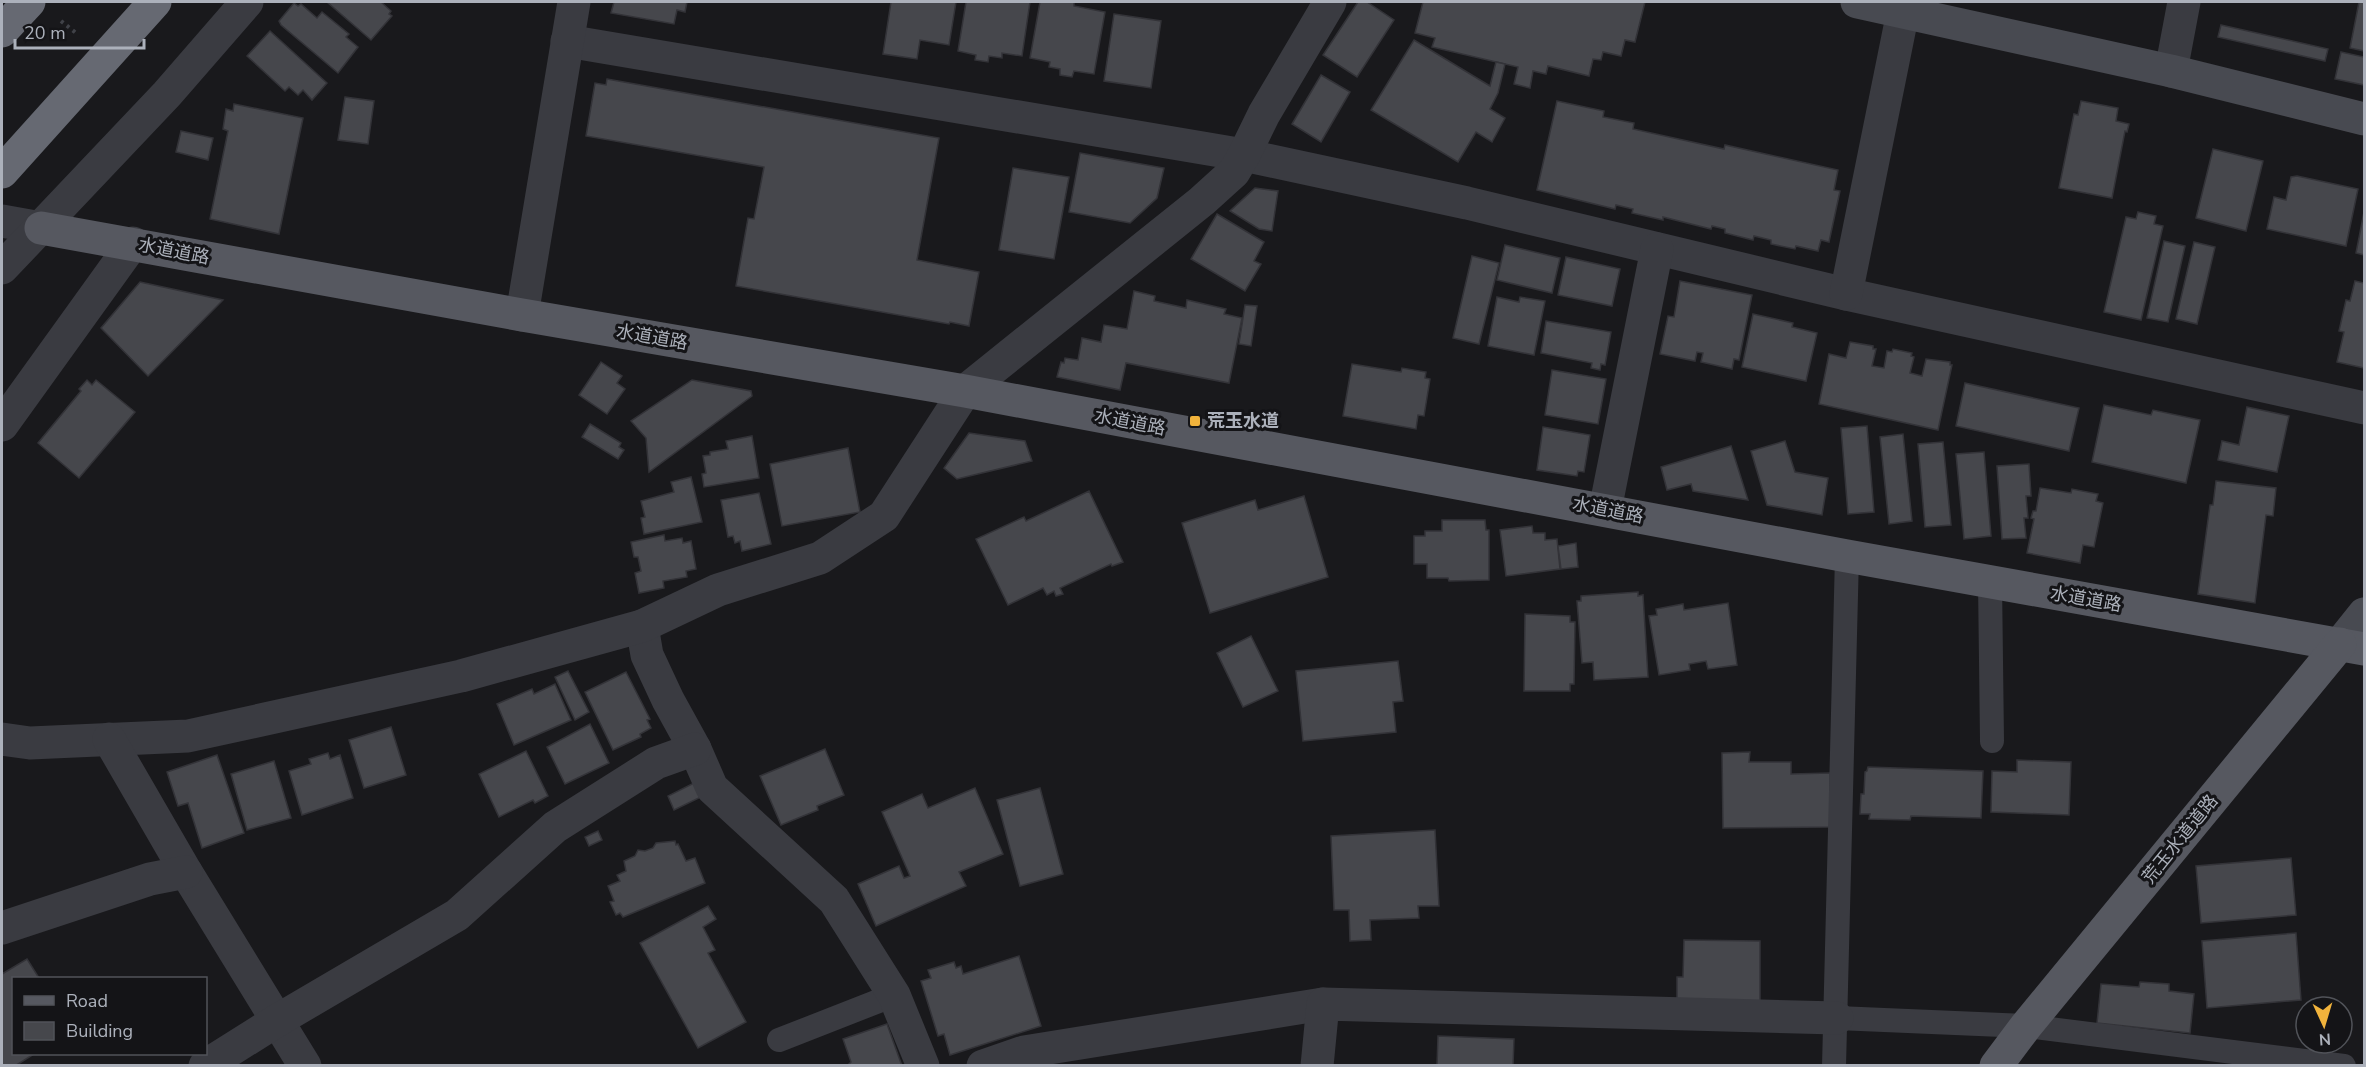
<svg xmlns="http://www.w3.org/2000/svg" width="2366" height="1067" font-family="'Nunito Sans','Noto Sans JP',sans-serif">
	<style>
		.building { fill: #46474c; stroke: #333338; stroke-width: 1.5 }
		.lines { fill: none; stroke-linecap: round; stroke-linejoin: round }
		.path { stroke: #404248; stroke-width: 4; stroke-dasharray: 3 4.5; stroke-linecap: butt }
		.lane { stroke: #3a3b41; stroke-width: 24 }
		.street { stroke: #3a3b41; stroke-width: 33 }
		.secondary { stroke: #484a51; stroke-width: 33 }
		.primary { stroke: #565860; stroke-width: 33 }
		.highway { stroke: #666972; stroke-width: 33 }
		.highway-bridge { stroke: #666972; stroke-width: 33 }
		.poi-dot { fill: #f1b33c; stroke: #141417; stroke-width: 2 }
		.labels { text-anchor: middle; stroke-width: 6; stroke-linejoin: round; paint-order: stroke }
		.street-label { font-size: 18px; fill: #acb1bb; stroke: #141417 }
		.poi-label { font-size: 18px; font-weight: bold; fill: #acb1bb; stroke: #141417; text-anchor: start }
	</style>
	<rect width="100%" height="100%" fill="#19191c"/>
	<!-- building -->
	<g class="building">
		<path d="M327 2H381L391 11 389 14 392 16 371 40Z"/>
		<path d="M614 2H687L685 12 677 10 674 24 611 13Z"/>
		<path d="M891 2H956L949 45 920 40 917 59 883 54Z"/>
		<path d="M966 2H1030L1022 56 1002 53V58L989 56 988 62 975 60 976 55 958 51Z"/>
		<path d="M1040 2H1074V6L1105 12 1094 74 1074 71 1072 77 1060 75V69L1049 67 1050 62 1030 58Z"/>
		<path d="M1358 2H1367L1394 20 1357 77 1323 55Z"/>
		<path d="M1423 2H1645L1635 42 1625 40 1621 56 1603 52 1601 60 1593 59 1589 76 1548 66 1546 74 1533 71 1530 88 1514 84 1518 67 1432 47 1435 38 1415 33Z"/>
		<path d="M2359 2H2364V51L2350 48Z"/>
		<path d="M294 3 298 6 301 4 317 18 322 12 349 34 346 37 358 47 338 73 281 25 279 21Z"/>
		<path d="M1114 14 1161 21 1151 88 1104 81Z"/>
		<path d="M2221 25 2328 49 2325 61 2218 37Z"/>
		<path d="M270 31 327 83 312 100 303 90 298 95 289 87 285 91 247 56Z"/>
		<path d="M1414 40 1490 86 1496 62 1505 64 1498 93 1490 109 1505 118 1492 142 1476 132 1458 162 1371 110Z"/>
		<path d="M2341 52 2364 57V85L2335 79Z"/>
		<path d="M1321 75 1350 92 1321 142 1292 124Z"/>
		<path d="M607 79 939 138 917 260 979 272 969 326 950 322 949 324 736 286 748 218 754 219 764 167 586 136 595 83 606 85Z"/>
		<path d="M345 97 374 101 368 144 338 140Z"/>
		<path d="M1557 101 1604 111 1603 117 1634 123 1633 129 1724 149 1725 145 1838 170 1834 190 1840 191 1829 242 1821 240 1818 251 1796 246 1795 249 1771 244V240L1754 236 1753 240 1725 233V229L1712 226 1711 229 1663 217V220L1632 213 1633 209 1616 205 1615 209 1537 190Z"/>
		<path d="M2081 101 2118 108 2116 121 2129 124 2127 132 2125 131 2112 198 2059 188 2074 114 2078 115Z"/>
		<path d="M234 104 303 118 279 234 210 219 228 131 223 129 226 109 233 111Z"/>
		<path d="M181 131 213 138 208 160 176 152Z"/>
		<path d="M2213 149 2263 161 2246 231 2196 218Z"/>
		<path d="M1080 153 1164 168 1157 198 1130 223 1069 212Z"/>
		<path d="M1013 168 1069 177 1054 259 999 250Z"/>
		<path d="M2297 176 2358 189 2346 246 2267 229 2274 197 2286 200 2291 177Z"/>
		<path d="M1255 188 1278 191 1272 231 1259 229 1230 211Z"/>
		<path d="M2138 212 2156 216 2154 224 2163 226 2141 320 2104 312 2126 217 2136 219Z"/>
		<path d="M2364 212V255L2356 253Z"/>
		<path d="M1217 214 1264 242 1254 261 1261 264 1245 291 1191 259Z"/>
		<path d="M2164 241 2185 246 2168 322 2147 318Z"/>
		<path d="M2194 242 2215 247 2197 324 2176 319Z"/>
		<path d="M1505 245 1560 258 1552 293 1497 280Z"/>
		<path d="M1472 256 1499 263 1479 344 1453 338Z"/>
		<path d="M1566 257 1620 269 1612 306 1558 295Z"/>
		<path d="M1680 281 1752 295 1739 360 1734 359 1732 369 1701 362 1703 353 1697 352 1695 361 1660 354 1668 316 1674 317Z"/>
		<path d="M2355 281 2364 283V368L2337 362 2344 332 2339 331 2346 300 2350 301Z"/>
		<path d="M140 282 223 300 148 376 101 328Z"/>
		<path d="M1134 291 1155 296 1154 301 1186 308 1187 300 1226 309 1224 314 1242 318 1229 383 1126 363 1120 390 1057 377 1061 362 1064 363 1065 358 1078 360 1082 338 1101 342 1104 325 1127 329Z"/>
		<path d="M1497 297 1519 302 1520 297 1545 301 1534 355 1488 346Z"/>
		<path d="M1245 305 1257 306 1251 346 1239 344Z"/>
		<path d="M1753 314 1793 323 1792 327 1817 333 1806 381 1742 367Z"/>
		<path d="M1546 321 1611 332 1605 365 1601 364 1600 370 1591 368 1592 363 1541 353Z"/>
		<path d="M1850 342 1873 346V349H1876L1872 366 1884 368 1887 351 1892 352 1893 349 1912 353 1911 356 1914 357 1910 373 1922 376 1926 359 1950 362V365H1952L1938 430 1819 404 1829 354 1846 358Z"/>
		<path d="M601 362 622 376 617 383 625 389 607 414 579 395Z"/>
		<path d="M1352 364 1401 372 1402 368 1426 372 1425 378 1430 379 1424 416 1418 415 1416 429 1343 416Z"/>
		<path d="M1552 370 1606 379 1598 424 1545 415Z"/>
		<path d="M87 380 92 385 96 380 135 412 79 478 38 443 81 391 79 389Z"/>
		<path d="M692 380 751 391 752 396 649 472 646 438 631 421Z"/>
		<path d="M1965 383 2079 408 2069 451 1956 426Z"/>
		<path d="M2104 405 2151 415 2153 410 2200 420 2186 483 2092 462Z"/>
		<path d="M2247 407 2289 416 2277 472 2218 460 2222 441 2239 445Z"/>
		<path d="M590 424 621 443 619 447 624 450 618 459 582 437Z"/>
		<path d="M1867 426 1874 512 1848 514 1841 428Z"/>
		<path d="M1543 427 1590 435 1584 472 1578 471 1577 476 1537 470Z"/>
		<path d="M969 433 1025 441 1032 461 957 479 944 468Z"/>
		<path d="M1903 434 1912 521 1889 524 1880 437Z"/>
		<path d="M752 436 759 478 704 487 702 474 706 473 703 456 710 455V452L728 449 726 441Z"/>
		<path d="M1785 441 1795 472 1828 478 1822 515 1767 505 1751 451Z"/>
		<path d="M1943 442 1951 525 1925 527 1918 444Z"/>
		<path d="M1731 446 1748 500 1693 491 1691 484 1667 490 1661 467Z"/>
		<path d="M848 448 860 512 782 526 770 464Z"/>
		<path d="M1984 452 1991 536 1964 539 1956 454Z"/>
		<path d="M2029 464 2031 496H2026L2028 518H2024L2026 538 2002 539 1997 466Z"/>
		<path d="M691 477 702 522 644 534 641 518 645 517 641 501 674 492 671 482Z"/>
		<path d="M2216 481 2276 488 2273 516 2266 515 2255 603 2198 594 2210 505H2213Z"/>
		<path d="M2040 488 2071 493 2072 489 2098 494 2096 501 2103 503 2094 547 2083 545 2080 563 2027 553 2034 519 2031 518 2033 511H2036Z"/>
		<path d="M1089 491 1123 562 1112 566 1111 564 1060 588 1063 594 1056 596 1054 591 1047 595 1043 588 1008 605 976 539 1024 517 1026 521Z"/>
		<path d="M759 493 771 544 742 551 740 541 735 543 733 536 728 537 721 500Z"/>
		<path d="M1304 496 1328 577 1210 613 1182 523 1255 500 1258 510Z"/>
		<path d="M1442 520H1485L1486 530H1489V580L1449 581 1448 578H1427V564H1414V536H1425V531H1442Z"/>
		<path d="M1532 526 1533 533H1545V540L1557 539 1560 569 1506 576 1500 530Z"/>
		<path d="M664 535 665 541 682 538 683 543 691 541 696 569 686 571 687 577 663 581 664 588 639 593 635 573 641 571 638 557H634L631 542Z"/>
		<path d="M1576 543 1578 567 1561 569 1558 546Z"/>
		<path d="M1638 592V596L1643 595 1648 677 1594 680 1593 662 1582 663 1577 601H1581V596Z"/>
		<path d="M1728 603 1737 665 1708 669 1706 661 1689 664 1690 670 1659 675 1649 616 1657 615 1656 609 1683 604 1684 610Z"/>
		<path d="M1525 614 1570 616V622H1575L1574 684H1570V691H1524Z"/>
		<path d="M1251 636 1278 691 1243 707 1217 653Z"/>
		<path d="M1398 661 1403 701 1393 702 1396 732 1303 741 1296 671Z"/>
		<path d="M568 671 589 712 575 720 555 677Z"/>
		<path d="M626 672 650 719 647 720 651 728 640 734 641 737 613 750 585 692Z"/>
		<path d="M555 684 571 720 514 745 497 704 532 689 534 694Z"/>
		<path d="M590 724 609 763 565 784 547 747Z"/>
		<path d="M391 727 406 775 364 788 349 740Z"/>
		<path d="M825 749 844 795 817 806 818 810 781 825 760 776Z"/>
		<path d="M526 751 548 796 535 803 533 800 499 817 479 774Z"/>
		<path d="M1750 752 1749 762H1791V774L1830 773V827L1723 828 1722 753Z"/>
		<path d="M328 753 330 759 340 755 353 798 302 815 289 771 311 764 309 759Z"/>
		<path d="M217 755 244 833 202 848 188 803 178 806 167 772Z"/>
		<path d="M2017 760 2071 762 2069 815 1991 812 1992 771 2017 772Z"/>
		<path d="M274 761 291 818 247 830 231 774Z"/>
		<path d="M1868 767 1983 771 1981 818 1911 816 1910 820 1869 819 1870 814H1860L1861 794H1864L1865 772 1867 771Z"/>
		<path d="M696 782 703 796 674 810 668 796Z"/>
		<path d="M975 788 1003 854 959 872 966 886 876 926 858 884 899 866 904 878 910 876 882 812 922 794 928 808Z"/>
		<path d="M1040 788 1063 874 1020 886 997 800Z"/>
		<path d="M1435 830 1439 906H1418L1419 918 1370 920 1371 940 1350 941 1349 910H1334L1331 836Z"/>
		<path d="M598 831 602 840 589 846 585 837Z"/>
		<path d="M675 841 676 845 678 844 686 861 695 858 705 883 623 917 620 913 616 915 610 902 614 901 608 886 620 881 617 875 626 871 624 861 635 856 638 850 645 851 653 848 656 843Z"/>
		<path d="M2291 858 2296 915 2201 923 2196 866Z"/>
		<path d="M708 906 716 919 703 927 715 950 708 953 746 1022 698 1048 640 943Z"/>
		<path d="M2296 933 2301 1000 2207 1008 2202 941Z"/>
		<path d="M1684 940 1760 941V1001L1677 1000V977H1683Z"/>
		<path d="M1019 956 1041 1026 950 1055 944 1034 938 1036 921 981 931 978 928 970 954 962 956 968 961 966 963 974Z"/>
		<path d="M27 959 39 978H14V1054H34L15 1066H2V974Z"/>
		<path d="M2140 982 2169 984V991L2194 994 2190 1033 2097 1023 2101 984 2139 987Z"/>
		<path d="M887 1024 902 1066H847L851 1062 843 1039Z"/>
		<path d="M1438 1036 1514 1039 1513 1066H1437Z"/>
	</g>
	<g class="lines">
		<!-- path -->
		<path class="path" d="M61 21 76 33"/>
		<!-- lane -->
		<g class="lane">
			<path d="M1990 581 1992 741"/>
			<path d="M1837 1018 2026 1026 2344 1066"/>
			<path d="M779 1040 894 995"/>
			<path d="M1834 1066 1847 556"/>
		</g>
		<!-- street -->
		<g class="street">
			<path d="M567 41 1244 155 1467 203 1846 294 2364 408"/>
			<path d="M2171 71 2184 2"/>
			<path d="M2 221 41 228"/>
			<path d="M2 268 167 94 247 2"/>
			<path d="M1846 294 1905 2"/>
			<path d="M522 315 574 2"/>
			<path d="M2 425 133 243"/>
			<path d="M1605 510 1657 249"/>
			<path d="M642 626 647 655 668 700 695 749 712 788 834 900 894 995 923 1066"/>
			<path d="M2 739 30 743 188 736 461 676 642 626 718 590 820 558 884 516 965 391 1202 201 1234 172 1244 155 1264 114 1330 2"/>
			<path d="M109 739 186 872 305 1066"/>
			<path d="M2 928 150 879 186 872"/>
			<path d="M205 1066 278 1020 457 915 555 827 656 763 695 749"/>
			<path d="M983 1066 1024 1052 1323 1004"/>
			<path d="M1317 1066 1323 1004 1837 1018"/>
		</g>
		<!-- secondary -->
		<g class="secondary">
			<path d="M1857 2 2171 71 2364 119"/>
			<path d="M2340 644 2364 614"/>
		</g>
		<!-- primary -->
		<g class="primary">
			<path d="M41 228 522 315 965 391 1847 556 2364 649"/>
			<path d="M1996 1066 2026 1026 2340 644"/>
		</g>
		<!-- highway -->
		<path class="highway" d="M2 31 29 2"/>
		<!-- highway-bridge -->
		<path class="highway-bridge" d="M2 172 155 2"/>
	</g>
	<!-- markers -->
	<rect class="poi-dot" x="1189" y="415" width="12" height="12" rx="3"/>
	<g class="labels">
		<!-- street labels -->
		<g class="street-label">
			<text transform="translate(174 251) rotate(11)" y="6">水道道路</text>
			<text transform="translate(652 337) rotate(10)" y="6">水道道路</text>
			<text transform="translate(1130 422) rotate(11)" y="6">水道道路</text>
			<text transform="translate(1608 510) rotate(11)" y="6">水道道路</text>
			<text transform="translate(2086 599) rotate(10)" y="6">水道道路</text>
			<text transform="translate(2180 839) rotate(-51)" y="6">荒玉水道道路</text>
		</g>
		<!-- poi labels -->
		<g class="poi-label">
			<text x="1207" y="427">荒玉水道</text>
		</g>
	</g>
	<!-- border -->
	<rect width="2366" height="1067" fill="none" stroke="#acb1bb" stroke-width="6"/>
	<!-- legend -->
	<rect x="12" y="977" width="195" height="78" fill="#141417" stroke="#515359" stroke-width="1.5"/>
	<rect x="24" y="996" width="30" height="9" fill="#565860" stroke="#515359" stroke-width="1.5"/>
	<text x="66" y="1007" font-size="18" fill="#acb1bb">Road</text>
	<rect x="24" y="1022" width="30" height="18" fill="#46474c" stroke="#515359" stroke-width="1.5"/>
	<text x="66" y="1037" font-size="18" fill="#acb1bb">Building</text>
	<!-- north arrow -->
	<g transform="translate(2324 1025) rotate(176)"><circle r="28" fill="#141417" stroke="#515359" stroke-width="1.5"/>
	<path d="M0-4.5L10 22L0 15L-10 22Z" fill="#f1b33c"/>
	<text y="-9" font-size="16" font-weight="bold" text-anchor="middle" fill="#acb1bb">N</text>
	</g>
	<!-- scale -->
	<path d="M15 39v9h129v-9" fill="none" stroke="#acb1bb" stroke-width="3"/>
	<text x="24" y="39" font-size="18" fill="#acb1bb" stroke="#141417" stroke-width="4.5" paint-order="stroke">20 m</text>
</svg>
